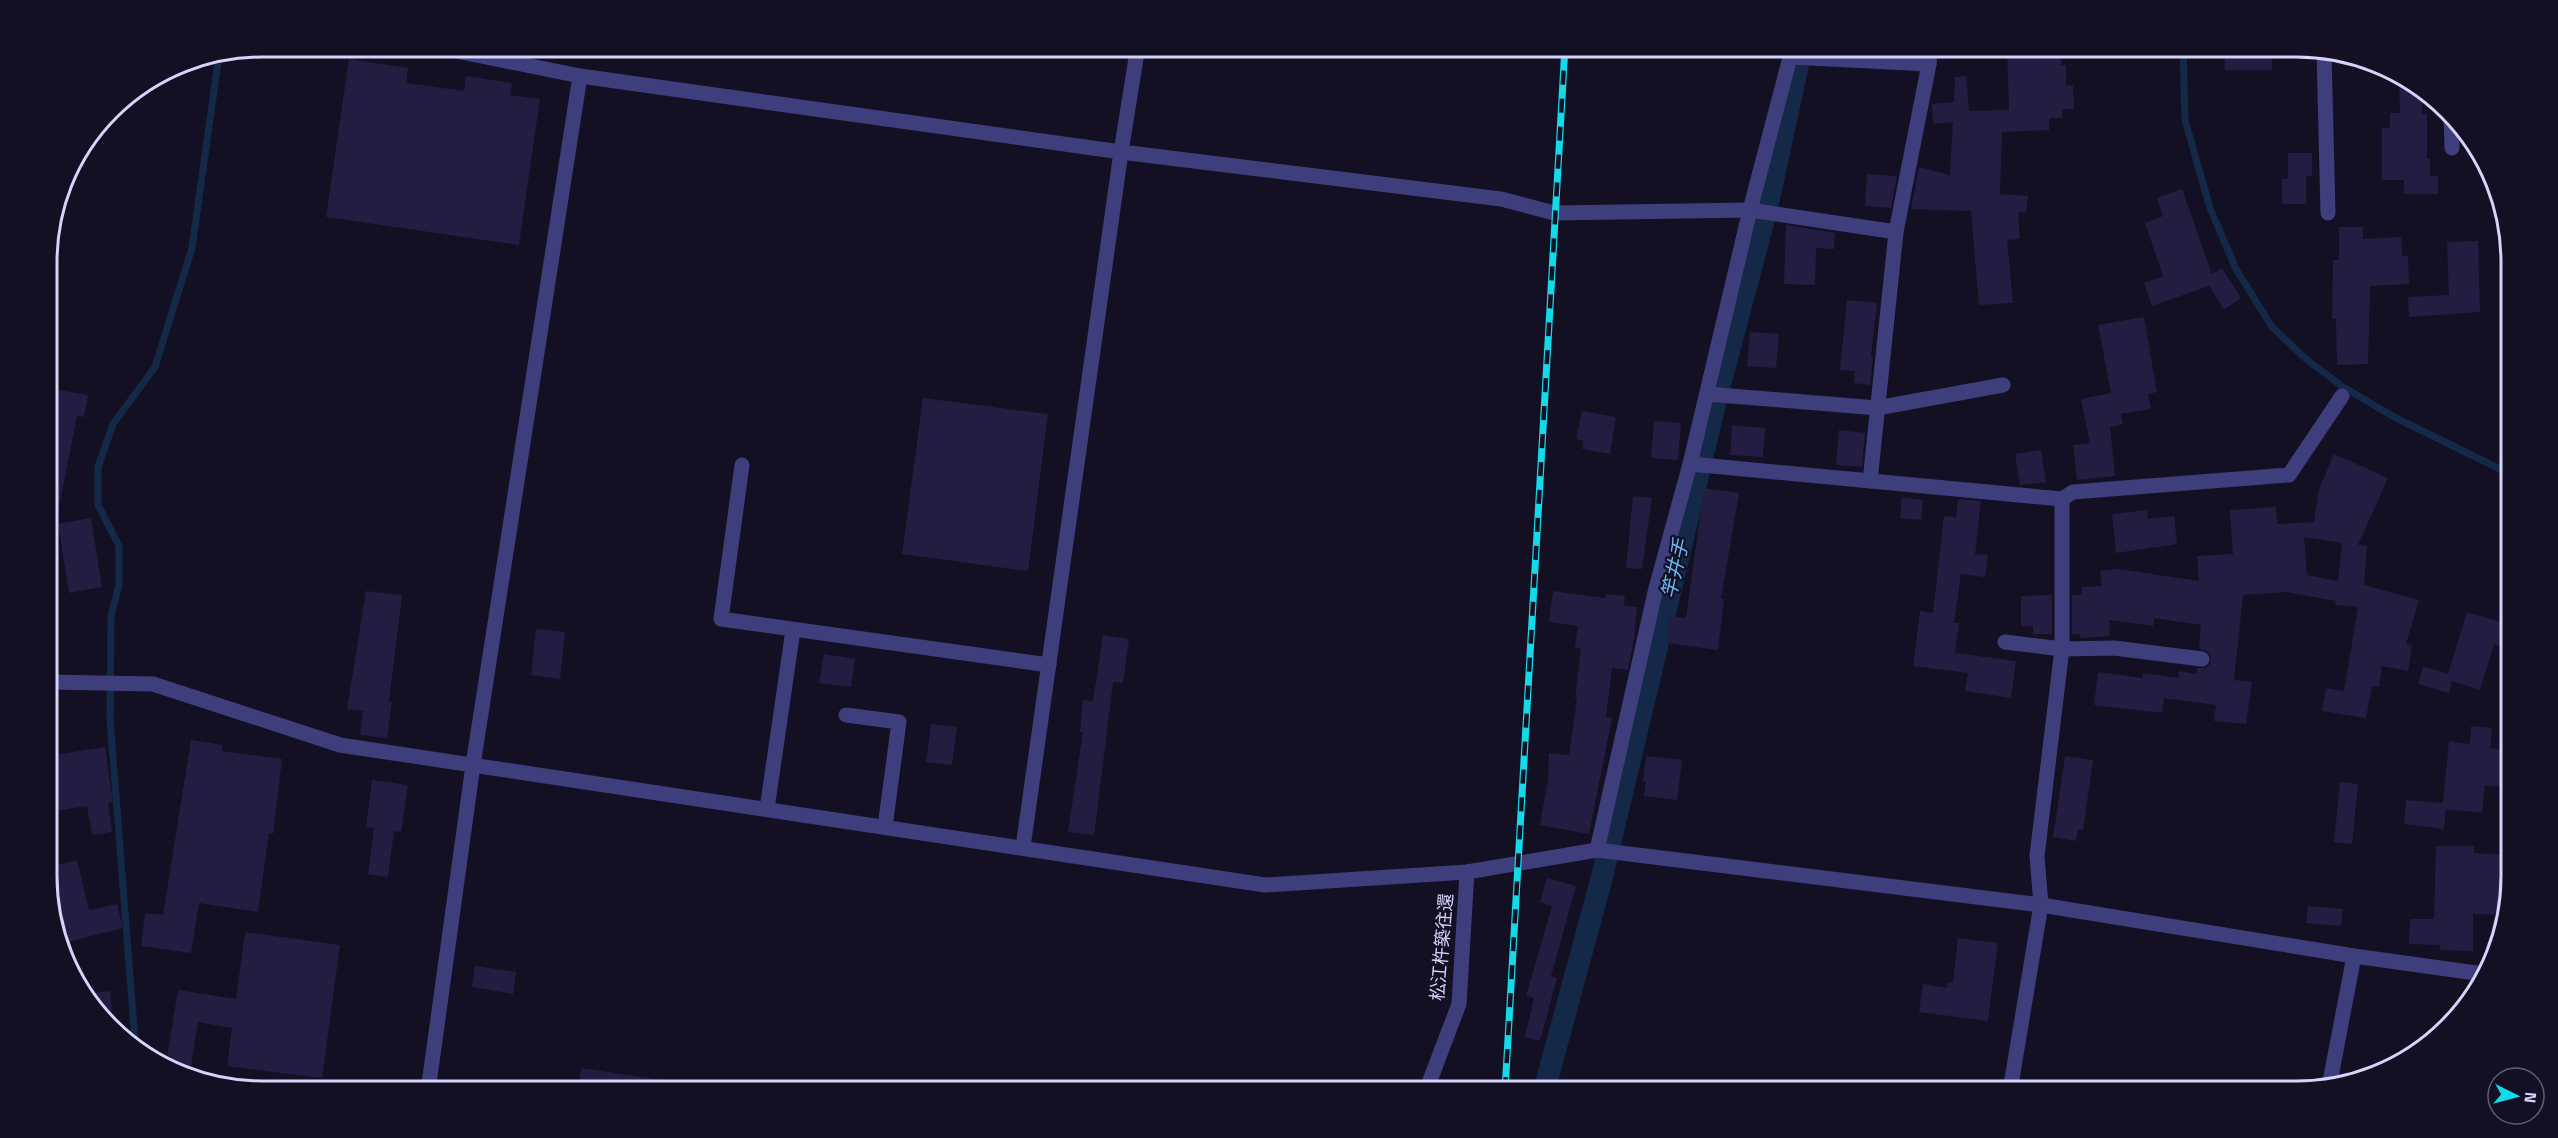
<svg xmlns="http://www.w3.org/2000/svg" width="2558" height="1138" font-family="'Titillium Web','Noto Sans JP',sans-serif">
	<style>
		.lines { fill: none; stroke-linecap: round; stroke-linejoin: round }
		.stream { stroke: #142948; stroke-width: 7 }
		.canal { stroke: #142948; stroke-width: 22 }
		.building { fill: #231d41; fill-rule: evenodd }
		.minor { stroke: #3f3e7d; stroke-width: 15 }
		.tertiary { stroke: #3f3e7d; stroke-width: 15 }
		.rail-casing { stroke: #13d9e9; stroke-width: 7 }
		.rail { stroke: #121022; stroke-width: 4.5; stroke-dasharray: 14; stroke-linecap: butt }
		.labels { text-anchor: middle; stroke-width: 4.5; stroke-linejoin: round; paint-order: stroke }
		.street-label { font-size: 18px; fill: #d7d4fc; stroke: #121022 }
		.water-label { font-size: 20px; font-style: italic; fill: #6ab8f3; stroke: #121022 }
		.rim { fill: none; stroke: #d7d4fc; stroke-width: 3 }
	</style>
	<rect width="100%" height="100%" fill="#121022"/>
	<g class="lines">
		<!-- stream -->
		<g class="stream">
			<path d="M2183 46 2185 120 2210 208 2236 269 2272 327 2306 359 2343 387 2396 418 2510 474"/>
			<path d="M135 1041 110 719 111 616 119 585V546L98 505V467L113 424 155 367 192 248 219 55"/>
		</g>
		<!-- canal -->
		<path class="canal" d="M1544 1091 1602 877 1716 400 1767 208 1802 46"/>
	</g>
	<!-- building -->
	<g class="building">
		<path d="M2007 46H2061V65H2066V86L2073 85 2074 109H2062V118H2049V130L2002 132 2000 194 2028 196 2026 213 2018 212 2020 239 2007 240 2013 303 1979 305 1971 211 1911 209 1919 167 1950 175 1953 122 1933 124 1932 104 1954 102 1955 77 1966 76 1969 111 2009 110Z"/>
		<path d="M2224 48H2272V70H2225Z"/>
		<path d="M349 59 408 68 406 83 464 91 466 76 512 83 510 95 540 99 519 245 326 217Z"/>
		<path d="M2399 79 2422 96V114H2427V159H2430V176H2438V194H2404V180H2382V128H2390V113H2400Z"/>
		<path d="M2288 153H2312V176H2306V204H2282V179H2288Z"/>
		<path d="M1867 174 1897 176 1891 208 1865 206Z"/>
		<path d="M2182 189 2212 274 2222 268 2241 298 2224 310 2209 286 2152 306 2144 283 2163 276 2145 223 2163 216 2157 198Z"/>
		<path d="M1786 225 1835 233 1834 249 1816 248 1815 285 1784 284Z"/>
		<path d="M2339 227H2363V239L2401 237 2402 256H2408L2409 284 2370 286 2368 364 2337 365 2336 319H2332L2333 260H2339Z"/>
		<path d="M2478 241 2480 312 2409 317 2408 297 2449 295 2447 242Z"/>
		<path d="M1847 300 1877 303 1871 356H1873L1870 385 1854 383 1855 371 1840 370Z"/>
		<path d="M2144 317 2157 392 2148 394 2151 409 2121 414 2123 424 2110 427 2115 476 2077 480 2073 445 2090 443 2081 399 2111 393 2098 325Z"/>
		<path d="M1750 332 1779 334 1776 368 1747 366Z"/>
		<path d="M47 388 88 395 84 417 77 416 56 522 48 521Z"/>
		<path d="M923 398 1048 414 1028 571 902 554Z"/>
		<path d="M1582 411 1616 417 1610 454 1582 449 1584 441 1576 439Z"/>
		<path d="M1654 421 1681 423 1678 460 1651 458Z"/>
		<path d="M1732 425 1765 428 1763 457 1730 455Z"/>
		<path d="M1839 430 1865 433 1862 467 1836 465Z"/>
		<path d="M2041 450 2046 482 2020 485 2015 454Z"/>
		<path d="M2334 454 2388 478 2358 545 2367 546 2364 585 2419 600 2406 644 2412 645 2408 671 2382 666 2379 687 2372 686 2366 718 2322 711 2326 688 2344 691 2358 607 2335 605 2336 601 2287 592 2243 595 2234 680 2252 682 2246 724 2214 721 2216 705 2164 698 2162 713 2094 705 2098 672 2143 678V673L2178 678 2179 671 2196 674 2197 668H2206L2210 664 2211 656 2207 651 2199 649 2201 625 2154 618 2153 626 2109 620 2110 636 2080 638 2079 634H2072V595H2082V587L2102 586 2100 571 2119 569 2199 581 2197 556 2233 554 2230 510 2276 507 2277 524 2314 522 2319 489ZM2304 537 2342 543 2338 581 2307 575Z"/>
		<path d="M1704 488 1739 493 1721 599H1724L1718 650 1666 643 1670 616 1686 618Z"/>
		<path d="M1633 496 1652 498 1642 569 1626 568Z"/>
		<path d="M1902 497 1923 500 1921 520 1900 518Z"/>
		<path d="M1958 499 1981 501 1975 554 1988 555 1985 577 1961 574 1954 623H1959L1955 653 2016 661 2011 698 1965 691 1968 673 1913 666 1920 611 1933 613 1944 516 1956 517Z"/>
		<path d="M2147 510 2148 519 2174 516 2177 544 2116 553 2112 514Z"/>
		<path d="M91 518 102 587 69 593 58 524Z"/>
		<path d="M366 591 402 595 389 702H392L387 738 360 735 363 711 347 709Z"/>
		<path d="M1553 591 1605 598 1606 594 1625 596 1624 606 1637 607 1634 640 1628 670 1612 668 1606 717 1612 718 1589 834 1540 825 1548 779 1549 753 1569 755 1577 699 1575 698 1581 648H1575L1578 626 1549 622Z"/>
		<path d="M2052 595V634H2033V626H2021V596Z"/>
		<path d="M2467 612 2511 625V649L2494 644 2480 690 2452 681 2449 693 2418 684 2423 666 2448 674Z"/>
		<path d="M536 629 565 632 560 679 531 675Z"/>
		<path d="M1103 635 1129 639 1123 683 1113 682 1094 835 1068 832 1083 732H1080L1083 700 1093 701Z"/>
		<path d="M824 654 855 659 851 687 819 683Z"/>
		<path d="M931 724 957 727 952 765 926 762Z"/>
		<path d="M2471 726 2492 728 2490 748 2511 750 2508 787 2485 785 2482 813 2446 809 2444 829 2404 824 2406 800 2443 803 2449 741 2470 744Z"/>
		<path d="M191 740 223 745 222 751 282 759 273 834 269 833 258 912 199 903 191 953 141 946 145 913 163 915Z"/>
		<path d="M105 747 113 802 108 803 112 832 92 835 87 806 48 812V756Z"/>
		<path d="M1646 756 1682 760 1677 800 1644 796 1646 781H1643Z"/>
		<path d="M2065 756 2093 760 2083 830 2078 829 2076 841 2053 837Z"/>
		<path d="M372 780 408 785 401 832 394 831 388 877 368 874 374 828 366 827Z"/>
		<path d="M2340 782 2358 784 2352 844 2334 842Z"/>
		<path d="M2436 846H2474V853L2506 855 2504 915 2473 914V951L2439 950 2441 945 2409 944 2410 919H2434Z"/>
		<path d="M77 860 89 910 117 904 123 928 64 943 55 919 63 917 51 867Z"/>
		<path d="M1547 878 1576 886 1551 976 1557 978 1540 1041 1525 1037 1534 998 1526 996 1552 906 1540 902Z"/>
		<path d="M2308 906 2343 909 2341 926 2306 923Z"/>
		<path d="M245 932 340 945 322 1078 227 1066 232 1028 198 1022 190 1072 172 1069 166 1064 178 990 236 999Z"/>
		<path d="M1958 938 1998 943 1988 1021 1919 1012 1923 984 1947 988 1948 982 1953 983Z"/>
		<path d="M475 966 516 972 513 994 472 987Z"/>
		<path d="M110 991 113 1024 91 1008 85 994Z"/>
		<path d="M581 1068 668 1081 667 1091H578Z"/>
	</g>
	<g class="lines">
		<!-- minor -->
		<g class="minor">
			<path d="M432 46 580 76 1121 152 1501 199 1554 213 1750 210 1896 232"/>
			<path d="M2324 52 2328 213"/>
			<path d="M1790 57 1929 64"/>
			<path d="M2451 118 2452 148"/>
			<path d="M1707 394 1877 408 2003 385"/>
			<path d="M1690 464 2062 499V649L2037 856 2041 905"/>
			<path d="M742 465 721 619 1049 665"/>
			<path d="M1870 481 1896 232 1929 64 1930 46"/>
			<path d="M2062 499 2073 492 2289 475 2342 396"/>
			<path d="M2005 642 2062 649 2114 648 2202 659"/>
			<path d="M846 715 899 722 885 827"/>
			<path d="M767 809 793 630"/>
			<path d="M1023 847 1121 152 1138 46"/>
			<path d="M1597 850 1656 588 1690 464 1750 210 1793 46"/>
			<path d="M2329 1087 2354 956"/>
			<path d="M428 1091 473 765 580 76"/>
			<path d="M1426 1091 1459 1004 1467 872"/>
		</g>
		<!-- tertiary -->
		<g class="tertiary">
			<path d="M48 682 153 684 340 745 1265 885 1467 872 1597 850 2041 905 2354 956 2483 974"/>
			<path d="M2010 1091 2041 905"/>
		</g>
		<!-- rail casing -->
		<g class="rail-casing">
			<path id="rail" d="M1505 1091 1565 46"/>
		</g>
		<!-- rail -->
		<use href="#rail" class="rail"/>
	</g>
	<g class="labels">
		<!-- street labels -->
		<g class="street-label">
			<text transform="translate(1442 947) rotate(-85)" y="6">松江杵築往還</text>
		</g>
		<!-- water labels -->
		<g class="water-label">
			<text transform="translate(1675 569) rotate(-77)" y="7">竿井手</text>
		</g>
	</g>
	<!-- crop -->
	<path d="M0 0H2558V1138H0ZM262 57H2296A205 205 0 0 1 2501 262V876A205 205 0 0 1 2296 1081H262A205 205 0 0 1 57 876V262A205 205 0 0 1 262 57Z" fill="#121022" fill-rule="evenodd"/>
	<path class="rim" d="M262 57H2296A205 205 0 0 1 2501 262V876A205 205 0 0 1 2296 1081H262A205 205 0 0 1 57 876V262A205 205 0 0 1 262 57Z"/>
	<!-- north arrow -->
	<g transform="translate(2516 1096) rotate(96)"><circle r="28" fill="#121022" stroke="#615e79" stroke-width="1.5"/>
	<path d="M0-4.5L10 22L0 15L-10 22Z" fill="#13d9e9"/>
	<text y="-9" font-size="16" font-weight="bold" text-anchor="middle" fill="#d7d4fc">N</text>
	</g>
</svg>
